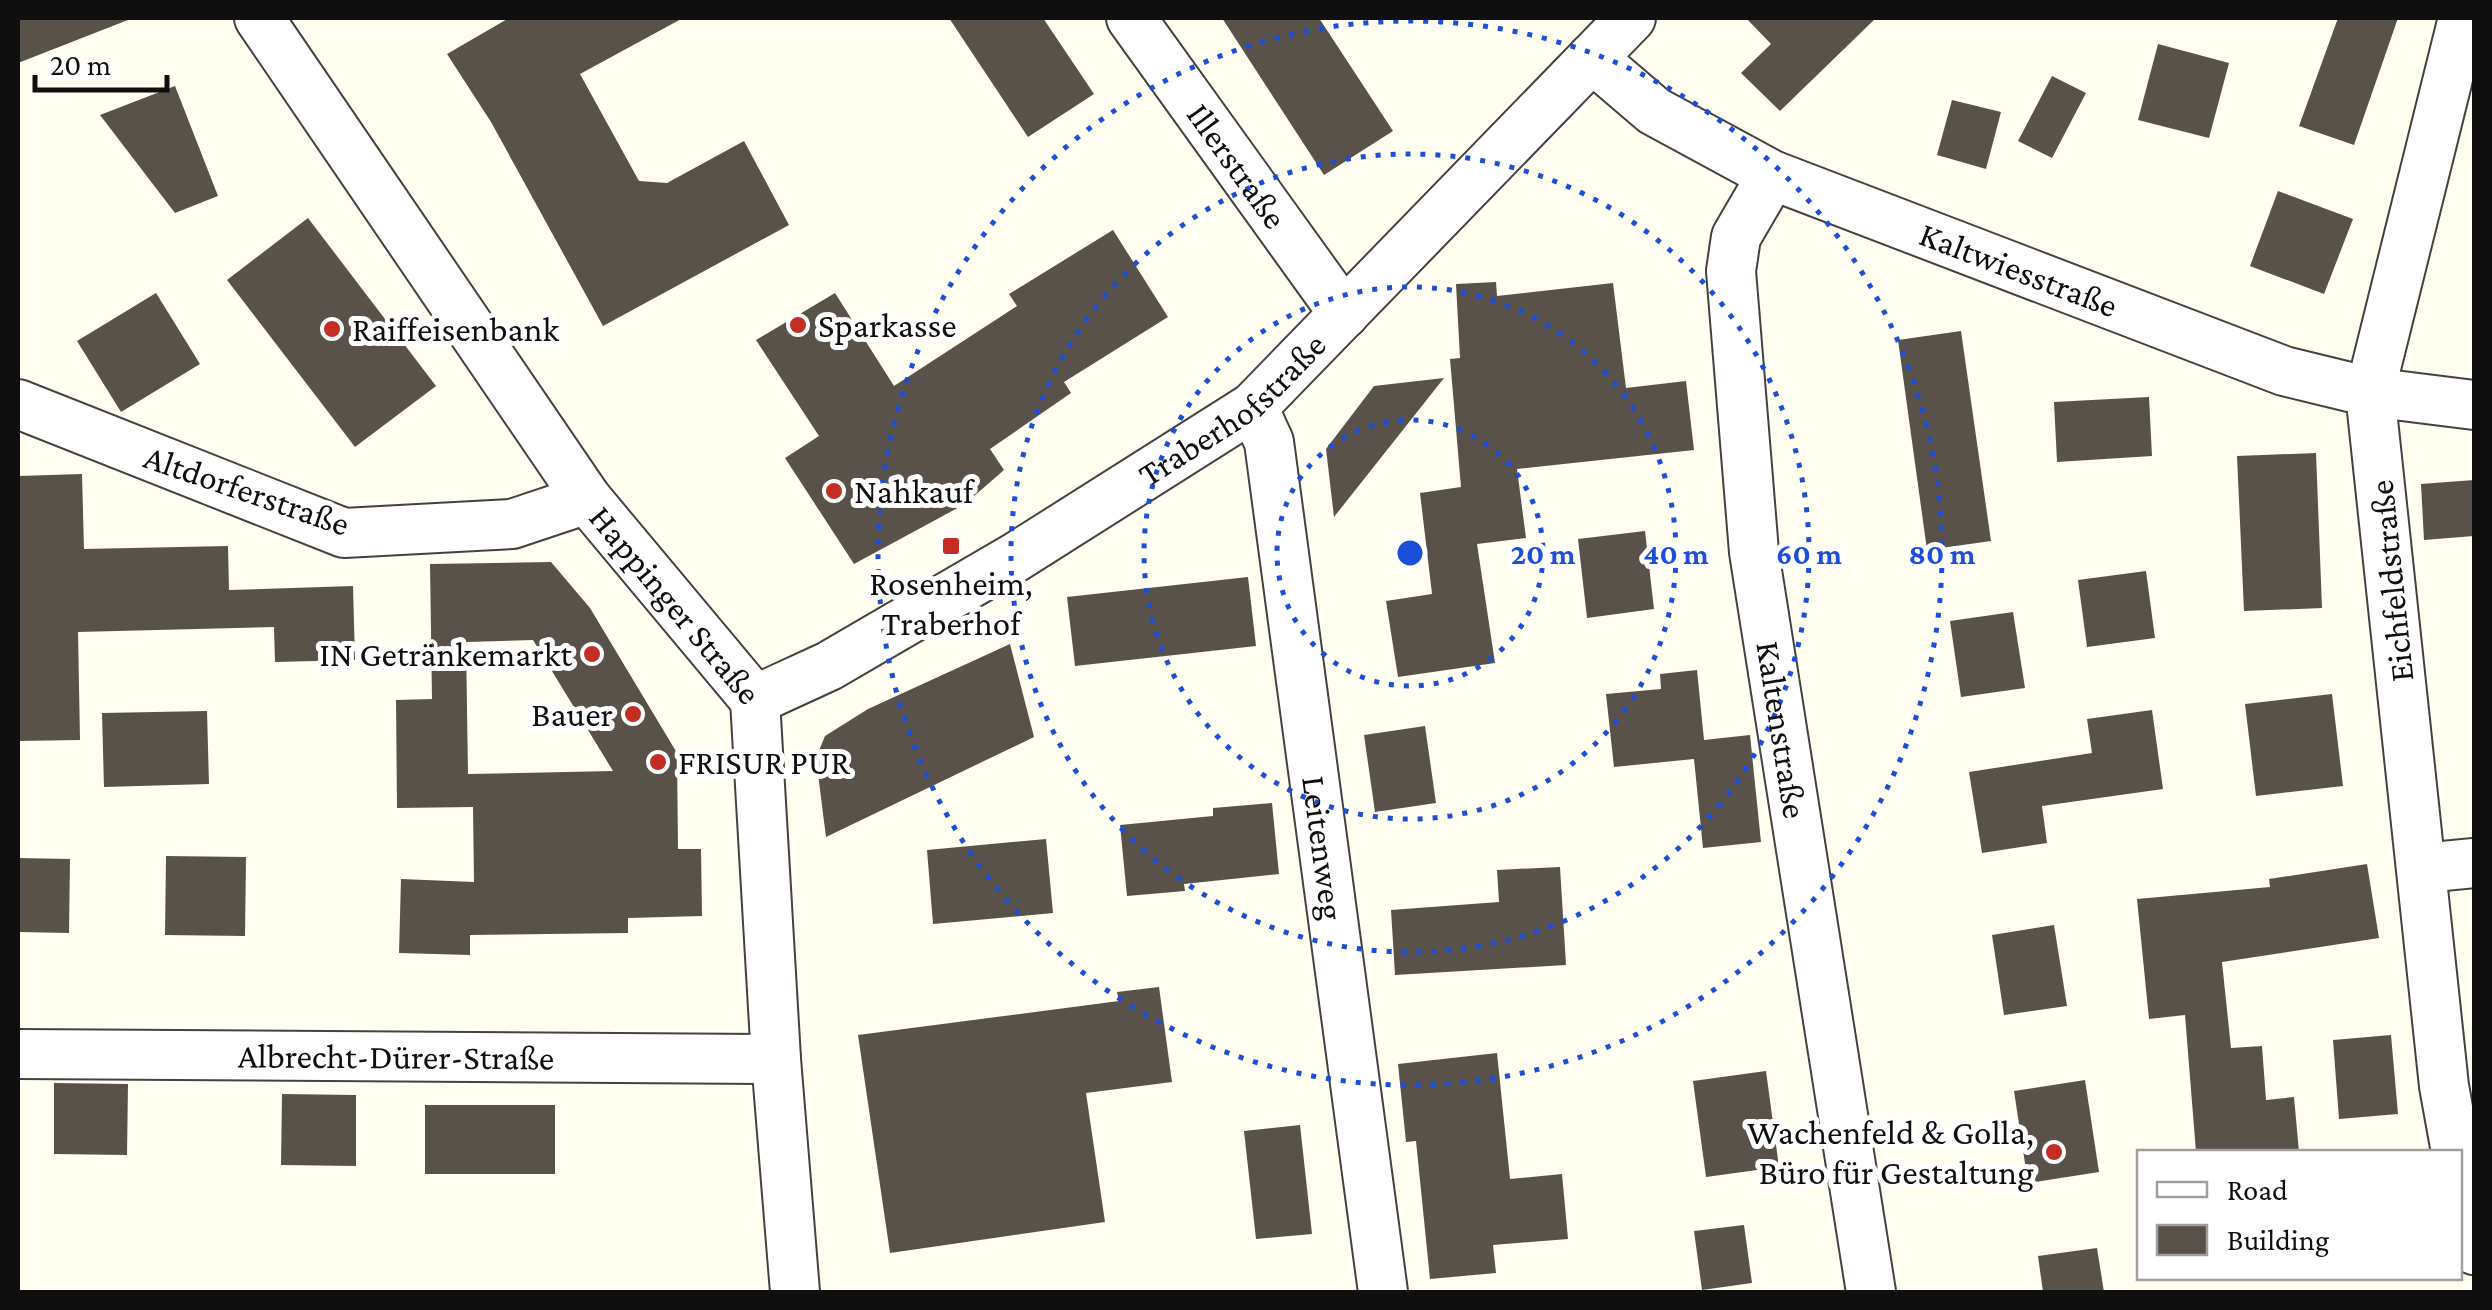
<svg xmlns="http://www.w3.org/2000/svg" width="2492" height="1310" font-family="'Crimson Pro',serif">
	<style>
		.building { fill: #58524b; fill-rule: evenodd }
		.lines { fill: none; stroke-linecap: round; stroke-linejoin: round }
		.minor-casing { stroke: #424242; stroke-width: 52 }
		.minor { stroke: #fff; stroke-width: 48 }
		.ring { fill: none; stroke: #1d4ed8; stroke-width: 5; stroke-dasharray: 5 10 }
		.poi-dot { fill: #c32d24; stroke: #fff; stroke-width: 4 }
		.labels { text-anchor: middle; stroke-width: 10; stroke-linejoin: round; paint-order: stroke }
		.street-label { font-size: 35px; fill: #0f0f0f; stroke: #fff }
		.poi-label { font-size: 35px; fill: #0f0f0f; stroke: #fff; text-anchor: start }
		.centre { fill: #1d4ed8; stroke: #fff; stroke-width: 5 }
		.ring-label { font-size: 30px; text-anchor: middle; font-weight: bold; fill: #1d4ed8; stroke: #fff; stroke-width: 10; stroke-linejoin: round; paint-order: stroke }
	</style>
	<rect width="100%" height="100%" fill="#fffef1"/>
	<!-- building -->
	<g class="building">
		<path d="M18 18H128V20L18 63Z"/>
		<path d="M509 18H683L580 74 639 181 667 183 744 141 789 225 603 326 491 122 447 54Z"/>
		<path d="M949 18H1043L1094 94 1028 137Z"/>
		<path d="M1222 18H1319L1393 131 1324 175Z"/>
		<path d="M1746 18H1876L1780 111 1741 73 1771 44Z"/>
		<path d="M2338 18H2398L2354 145 2299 126Z"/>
		<path d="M2158 44 2229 63 2209 138 2138 120Z"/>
		<path d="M2052 76 2086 93 2052 158 2018 141Z"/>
		<path d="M175 86 218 196 175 213 100 115Z"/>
		<path d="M1952 100 2001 112 1986 169 1937 155Z"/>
		<path d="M2278 191 2353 219 2324 294 2250 266Z"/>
		<path d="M308 218 436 386 355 447 227 280Z"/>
		<path d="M1113 230 1168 317 1064 382 1071 393 990 449 1004 470 965 504 854 564 785 458 819 436 756 340 835 293 894 386 1017 306 1009 294Z"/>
		<path d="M1496 282 1497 296 1613 283 1626 388 1686 381 1694 450 1517 469 1526 538 1477 544 1495 663 1398 677 1386 601 1432 594 1420 493 1461 487 1450 359 1460 358 1456 284Z"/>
		<path d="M156 293 200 364 121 412 77 341Z"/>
		<path d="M1961 331 1991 541 1927 550 1898 340Z"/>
		<path d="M1444 378 1334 517 1326 449 1374 386Z"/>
		<path d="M2149 397 2152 456 2057 462 2054 402Z"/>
		<path d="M2316 453 2322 608 2244 611 2237 456Z"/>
		<path d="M82 474 84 549 228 546 229 590 353 586 355 660 275 662 274 627 78 632 80 740 18 741V476Z"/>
		<path d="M2474 480V536L2424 540 2421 484Z"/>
		<path d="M1645 531 1654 609 1587 618 1578 539Z"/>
		<path d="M551 562 590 608 677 753 678 849H701L702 916 628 918V933L470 935V955L399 953 401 879 474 882 473 807 397 808 396 700 432 699 430 564ZM533 640 613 771 468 774 466 642Z"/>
		<path d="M2146 571 2155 638 2087 647 2078 580Z"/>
		<path d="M1248 577 1256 646 1075 666 1067 597Z"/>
		<path d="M2013 612 2025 688 1961 697 1950 621Z"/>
		<path d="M1010 644 1034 737 826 837 816 758 825 736 868 709Z"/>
		<path d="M1697 670 1704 740 1750 735 1761 842 1703 848 1694 759 1614 767 1606 694 1661 689 1660 674Z"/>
		<path d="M2332 694 2343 786 2256 796 2245 704Z"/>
		<path d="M2152 710 2163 789 2042 806 2047 843 1982 853 1969 772 2092 753 2087 719Z"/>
		<path d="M207 711 209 784 104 787 102 713Z"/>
		<path d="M1425 726 1436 803 1375 812 1364 735Z"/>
		<path d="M1272 803 1279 874 1184 884 1185 891 1127 896 1120 825 1213 816V808Z"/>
		<path d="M1046 839 1053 913 933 924 927 850Z"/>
		<path d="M166 856 246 857 245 936 165 935Z"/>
		<path d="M18 858 70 859 69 933 18 932Z"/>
		<path d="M2367 864 2379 938 2222 962 2231 1048 2262 1046 2266 1100 2294 1097 2299 1152H2196L2185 1015 2149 1019 2137 899 2270 887 2269 879Z"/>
		<path d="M1560 867 1566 965 1395 975 1391 910 1499 902 1497 870Z"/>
		<path d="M2054 925 2067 1006 2004 1015 1992 935Z"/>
		<path d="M1159 987 1172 1082 1086 1093 1105 1222 890 1253 858 1035 1119 1001 1117 992Z"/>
		<path d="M2391 1035 2398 1114 2339 1119 2333 1040Z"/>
		<path d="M1497 1053 1510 1179 1562 1174 1568 1239 1493 1245 1496 1273 1430 1279 1416 1141 1406 1142 1398 1064Z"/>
		<path d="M1766 1071 1779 1167 1706 1177 1693 1081Z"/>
		<path d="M2085 1080 2099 1172 2028 1183 2014 1091Z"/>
		<path d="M54 1083 128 1084 127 1155 54 1154Z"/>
		<path d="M282 1094 356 1095V1166L281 1165Z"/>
		<rect x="425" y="1105" width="130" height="69"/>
		<path d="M1300 1125 1312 1234 1256 1239 1244 1131Z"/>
		<path d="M1744 1225 1752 1283 1702 1290 1694 1231Z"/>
		<path d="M2097 1248 2104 1292H2043L2038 1256Z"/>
	</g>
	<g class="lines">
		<!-- minor casing -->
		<g class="minor-casing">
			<g id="minor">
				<path id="s1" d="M259 18 587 499 755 700 776 1059 795 1292"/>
				<path id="s2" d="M1131 18 1344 314"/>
				<path id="s3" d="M1592 58 1654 111 1772 175 2284 371 2370 392 2474 405"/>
				<path id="s4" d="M1772 175 1736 237 1731 271 1754 552 1871 1292"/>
				<path d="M18 404 344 533 512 524 587 499"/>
				<path id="s5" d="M1253 407 1269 442 1383 1292"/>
				<path id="s6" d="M755 700 829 666 1016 557 1253 407 1631 18"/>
				<path d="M2423 868 2474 863"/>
				<path id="s7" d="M18 1054 776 1059"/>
				<path d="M2456 1152 2444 1086 2370 392 2463 18"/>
				<path d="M2460 1170 2474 1250"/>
			</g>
		</g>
		<!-- minor -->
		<use href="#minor" class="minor"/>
	</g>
	<!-- distance rings -->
	<g class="ring">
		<circle cx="1410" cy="553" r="133"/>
		<circle cx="1410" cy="553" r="266"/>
		<circle cx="1410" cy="553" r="399"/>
		<circle cx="1410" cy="553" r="532"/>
	</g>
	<!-- markers -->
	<g class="poi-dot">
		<circle cx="798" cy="325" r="10"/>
		<circle cx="332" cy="329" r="10"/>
		<circle cx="834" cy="491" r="10"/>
		<rect x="941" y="536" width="20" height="20" rx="5"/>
		<circle cx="592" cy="654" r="10"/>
		<circle cx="633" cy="714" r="10"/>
		<circle cx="658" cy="762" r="10"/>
		<circle cx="2054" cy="1152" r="10"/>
	</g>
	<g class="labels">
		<!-- street labels -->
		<g class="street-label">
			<text dy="12" stroke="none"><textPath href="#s2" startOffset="182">Illerstraße</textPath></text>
			<text dy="12" stroke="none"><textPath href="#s3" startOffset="480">Kaltwiesstraße</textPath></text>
			<text dy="12" stroke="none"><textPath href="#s6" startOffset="560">Traberhofstraße</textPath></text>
			<text transform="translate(247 490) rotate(19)" y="12">Altdorferstraße</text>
			<text transform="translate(2391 581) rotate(-96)" y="12">Eichfeldstraße</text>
			<text dy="12" stroke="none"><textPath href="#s1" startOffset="720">Happinger Straße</textPath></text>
			<text dy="12" stroke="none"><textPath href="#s4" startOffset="568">Kaltenstraße</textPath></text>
			<text dy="12" stroke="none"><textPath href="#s5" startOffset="448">Leitenweg</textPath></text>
			<text dy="12" stroke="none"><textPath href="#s7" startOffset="378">Albrecht-Dürer-Straße</textPath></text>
		</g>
		<!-- poi labels -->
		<g class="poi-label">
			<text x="818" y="337">Sparkasse</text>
			<text x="352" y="341">Raiffeisenbank</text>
			<text x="854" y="503">Nahkauf</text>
			<text x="951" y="595" text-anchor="middle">Rosenheim,<tspan x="951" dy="40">Traberhof</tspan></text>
			<text x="572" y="666" text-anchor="end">IN Getränkemarkt</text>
			<text x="613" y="726" text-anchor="end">Bauer</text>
			<text x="678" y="774">FRISUR PUR</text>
			<text x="2034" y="1144" text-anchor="end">Wachenfeld &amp; Golla,<tspan x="2034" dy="40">Büro für Gestaltung</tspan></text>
		</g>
	</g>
	<circle cx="1410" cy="553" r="15" class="centre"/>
	<g class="ring-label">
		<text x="1543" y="564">20 m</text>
		<text x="1676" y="564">40 m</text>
		<text x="1809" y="564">60 m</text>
		<text x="1942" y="564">80 m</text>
	</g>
	<!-- border -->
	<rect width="2492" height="1310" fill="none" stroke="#0f0f0f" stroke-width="40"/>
	<!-- legend -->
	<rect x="2137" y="1150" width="325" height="130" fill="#ffffff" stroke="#9f9f9f" stroke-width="2.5"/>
	<rect x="2157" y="1182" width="50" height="15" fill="#ffffff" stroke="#9f9f9f" stroke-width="2.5"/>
	<text x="2227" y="1200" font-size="30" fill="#0f0f0f">Road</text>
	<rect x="2157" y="1225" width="50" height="30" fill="#58524b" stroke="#9f9f9f" stroke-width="2.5"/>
	<text x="2227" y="1250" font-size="30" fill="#0f0f0f">Building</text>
	<!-- scale -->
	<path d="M35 75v15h132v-15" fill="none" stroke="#0f0f0f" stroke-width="5"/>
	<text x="50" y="75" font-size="30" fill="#0f0f0f" stroke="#ffffff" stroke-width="8" paint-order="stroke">20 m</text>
</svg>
